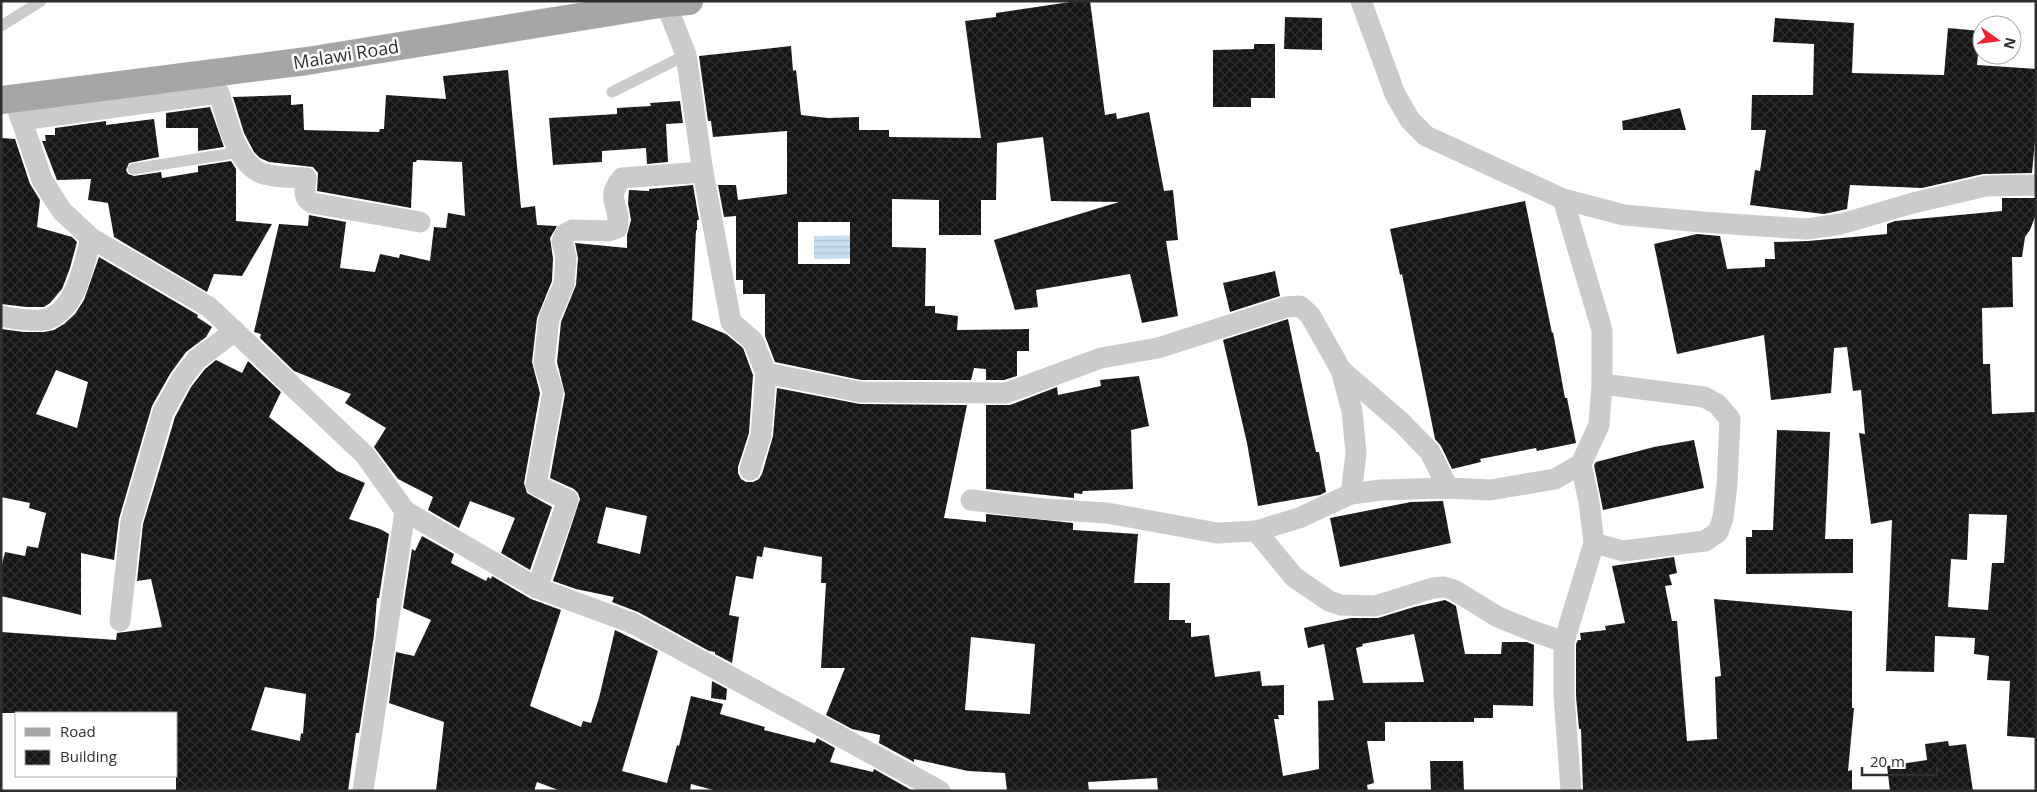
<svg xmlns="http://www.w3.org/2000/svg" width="2037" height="792" font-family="'Open Sans',sans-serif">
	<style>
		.water { fill: url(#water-rules) }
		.building { fill: url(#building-cross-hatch); fill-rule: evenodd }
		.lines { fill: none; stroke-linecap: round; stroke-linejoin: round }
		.service { stroke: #cbcbcb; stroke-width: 11 }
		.minor { stroke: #cbcbcb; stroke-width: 21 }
		.primary { stroke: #a6a6a6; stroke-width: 28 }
		.labels { text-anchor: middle; stroke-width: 5; stroke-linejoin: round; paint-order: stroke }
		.street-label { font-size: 18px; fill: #2e2e2e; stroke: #fff }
	</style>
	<defs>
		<pattern id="water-rules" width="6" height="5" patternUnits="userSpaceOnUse" patternTransform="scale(1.25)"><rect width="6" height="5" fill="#c5deef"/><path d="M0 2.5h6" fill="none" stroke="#aabfcd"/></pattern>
		<pattern id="building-cross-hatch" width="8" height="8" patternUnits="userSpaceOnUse" patternTransform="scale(1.25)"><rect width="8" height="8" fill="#151515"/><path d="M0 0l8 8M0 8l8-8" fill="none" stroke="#2f2f2f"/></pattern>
	</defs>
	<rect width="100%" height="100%" fill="#fff"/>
	<!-- water -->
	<path class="water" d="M867 235V258L814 259V236Z"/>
	<!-- building -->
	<g class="building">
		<path d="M1077 1H1090L1105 115 1116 113 1117 119 1149 112 1164 191 1173 190 1178 240 1166 241 1178 316 1142 323 1130 274 1036 290 1038 307 1015 310 994 240 1119 202 1051 201 1043 137 997 143 996 200H981V235H939V200L892 199V247L926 248 925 306H935V313L958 316 957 330 1029 329V351H1017V376L1004 380H986V369L974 368 971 380H861L775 362 765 336V294H743V280H736V216L724 217 718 185H736L738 200 787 194V131L713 137 711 121H708L699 56 791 46 793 71 796 70 801 115 828 118 859 117V130H889V137L981 138 965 21 996 17V13ZM798 222H850V264H798Z"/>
		<path d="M1285 17 1322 18V50L1284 49Z"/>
		<path d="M1775 18 1854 23 1852 73 1944 75 1948 28 1980 31 1977 65 2036 69V130L2032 173 1983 174 1922 188 1850 185 1847 209 1824 214 1750 205 1755 170 1760 171 1766 130H1751L1752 95H1813L1814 44 1773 42Z"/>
		<path d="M1254 44H1275V98H1251V107H1213V50L1254 49Z"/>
		<path d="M508 70 521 208 535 206 537 225 557 226 550 238 553 258 552 281 537 318 532 362 540 393 524 483 527 493 552 507 530 570 501 553 515 518 470 501 459 528 428 510 433 497 398 479 374 447 386 428 345 403 351 394 294 371 260 338 261 334 254 332 279 224 308 226 309 215 346 222 340 268 375 272 380 254 399 258 400 254 430 261 434 227 446 228 448 213 465 216 462 162 417 160 416 162H413L411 208 317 191 318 173 313 167 269 162 260 158 254 152 244 133 233 97 291 95V105L303 104 304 130 379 132 380 129H384L386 95 446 99 443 76Z"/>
		<path d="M680 101 683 123 666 124 668 162 647 164 646 148 602 151V162L553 165 549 118 617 114V108L651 106 650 103Z"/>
		<path d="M210 107 224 147 198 151V128H166V113Z"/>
		<path d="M1680 108 1686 130H1623L1622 121Z"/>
		<path d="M154 119 159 157 129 163 126 170 128 174 134 176 161 172 162 178 198 172V166L231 161 236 169V221L272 224 242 276 214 274 207 292 114 237 108 203 88 200 91 179 57 180 42 141H46L45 135H55V128L106 121V125Z"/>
		<path d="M1 138 15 139 30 184 40 200 37 227 72 237 77 242 70 268 62 289 50 303 44 307H26L1 304Z"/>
		<path d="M693 185 699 220H697V230H696L692 320 726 334 743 348 753 375 749 433 738 467V473L741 479 746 482H753L759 479 762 474 773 436 777 388 860 404 967 405 944 518 986 522V514L1073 523V530L1138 534 1134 583H1170L1169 620H1185V623H1191V637L1209 635 1215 677 1260 671 1262 686 1284 685V715H1278L1279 719H1274L1283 776 1319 769 1318 701 1334 700 1324 644 1308 648 1304 628 1351 618H1378L1414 607 1445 600 1449 602 1456 606 1465 654H1501L1502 642H1527L1534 645 1533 706 1493 705V718H1474V722H1385V741H1367L1374 783 1367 785 1368 791H1158L1157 778 1088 782 1089 791H1007L1005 773 968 771 914 759V762L879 743 880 735 852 729 826 715 845 668H821L826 583H821L822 557 764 547 762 557 757 556 753 579 736 576 729 615 739 617 732 663 715 654V652L709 651 638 612 612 602 614 597 576 589 553 581 580 499 578 493 574 489 550 478 565 394 557 362 561 322 576 285 578 258 575 243 627 248V235L631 220 628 203 629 190 649 191V189ZM606 507 647 516 640 554 597 543ZM1414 634 1424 682 1363 683 1356 648 1363 646 1362 644ZM971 637 1035 644 1030 714 965 710Z"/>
		<path d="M2002 198H2036V214L2030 230 2025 237 2022 257H2012L2013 307 1982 308 1983 364H1990L1992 414 2036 412V738L2007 736 2010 681 1987 680 1989 656 1974 654 1975 638 1935 636 1934 672 1886 671 1892 520 1871 524 1859 433 1865 434 1861 390 1853 391 1847 347 1834 348 1831 393 1771 400 1764 335 1677 354 1654 244 1697 234 1720 236 1727 269 1765 267V259H1775L1774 242 1808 241 1887 234V224L1895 221 2002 211ZM1969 514 2007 515 2004 563H1992L1988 610 1948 607 1951 559 1967 560Z"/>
		<path d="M1525 201 1552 333 1553 332 1565 398H1567L1576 443 1537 451 1536 448 1480 459 1481 462 1452 469 1441 446 1435 439 1402 274 1400 275 1390 229Z"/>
		<path d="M99 257 198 315 197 317 212 327 206 337 186 352 170 374 152 406 119 519 114 560 81 553V615L1 596V569L5 552 25 556 27 546 38 548 46 513 29 508 30 503 1 497V329L24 332H44L54 330 64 324 75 314 84 300ZM56 370 88 382 77 428 36 414Z"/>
		<path d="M1275 271 1280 296 1230 312 1223 283Z"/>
		<path d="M1288 319 1316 452H1319L1326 492 1320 495 1258 506 1247 443 1223 340Z"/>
		<path d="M216 360 242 373 248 361 281 392 269 417 337 471 365 483 349 519 380 529 389 534 379 598H377L374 635 359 733H356L348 791H176V713H1V632L116 640 117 633 162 627 151 579 137 581 143 524 175 417 191 387 205 369ZM265 687 306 694 303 734 301 733 300 741 251 730Z"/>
		<path d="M1139 376 1149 426 1131 430 1133 489 1083 491 1082 494 1074 493V498L986 489V405H1010L1057 387 1058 395 1101 386 1100 380Z"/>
		<path d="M1777 430 1830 432 1825 539H1853V573L1746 574V537H1752V530H1773Z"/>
		<path d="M1694 440 1704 488 1603 510 1594 465 1596 462 1654 447Z"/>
		<path d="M1443 501 1451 543 1340 567 1330 518 1411 502Z"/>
		<path d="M422 536 454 554 451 563 486 581 488 577 491 579 492 576 531 599 561 610 530 706 581 727 583 721 591 723 599 698 615 630 658 651 622 771 667 783 677 745 679 746 691 696 723 704 720 714 765 727 764 730 815 743 817 738 835 748 830 762 873 772 874 769 913 791H717L691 784 690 791H561L537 782 534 791H436L444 722 389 703 396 652 414 656 431 620 403 608 412 549 415 551Z"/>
		<path d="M1674 557 1677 573 1669 575 1672 585 1665 586 1672 621H1677L1687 741 1717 739 1715 677 1721 676 1714 599 1852 611V708H1854L1848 771 1852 770V791H1583L1581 729H1579L1576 696V644L1578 640H1581L1580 633 1606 630 1605 626 1625 623 1612 566Z"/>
		<path d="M712 681 727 689 726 700 711 698Z"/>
		<path d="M1948 741 1949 746 1966 744 1973 791H1890L1887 766 1927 760 1925 744Z"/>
		<path d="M1430 761H1463L1464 791H1431Z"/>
	</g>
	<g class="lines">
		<!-- service -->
		<g class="service">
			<path d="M1 26 41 1"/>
			<path d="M612 92 686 55"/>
			<path d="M133 169 240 152"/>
		</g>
		<!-- minor -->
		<g class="minor">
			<path d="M665 1 686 55 703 172 731 322 753 341 766 373 860 392 1006 393 1101 358 1158 348 1286 307 1300 306 1310 315 1341 370 1352 411 1356 453 1351 494"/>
			<path d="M1361 1 1395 94 1410 120 1426 136 1563 199 1624 215 1702 222 1806 229 1841 224 1913 203 1986 186 2036 185"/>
			<path d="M14 98 42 180 62 211 91 238 209 307 365 455 405 511 363 791"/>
			<path d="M21 120 219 93C226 116 235 162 261 173 275 178 291 177 306 178 305 189 302 197 312 203L420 222"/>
			<path d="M1 316C13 319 37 322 48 319 77 308 84 263 91 238"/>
			<path d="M1341 370 1402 423 1430 452 1448 488"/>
			<path d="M750 470 761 435 766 373"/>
			<path d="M971 500 1043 509 1107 513 1217 533 1237 532 1256 531 1299 518 1351 494 1381 490 1448 488 1490 490 1555 479 1581 464 1599 425 1602 384V330L1563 199"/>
			<path d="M405 511 537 588 632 623 940 791"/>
			<path d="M1256 531 1294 577 1329 601 1341 605 1375 606 1433 588 1444 587 1454 590 1498 617 1530 630 1564 642"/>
			<path d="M1594 543 1623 551 1705 541 1718 532 1723 518 1727 485 1730 419 1717 404 1704 397 1602 384"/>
			<path d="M537 588 568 500 536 485 553 392 544 363 549 319 564 284 566 257 562 242 565 234 572 230 609 231 617 228C623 207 603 200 622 178L703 172"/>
			<path d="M120 621 131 522 163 412 181 380 196 360 235 331"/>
			<path d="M1571 791 1564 696V642L1594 543 1589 502 1581 464"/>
		</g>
		<!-- primary -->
		<path class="primary" d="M1 100 307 61 666 3 689 1"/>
	</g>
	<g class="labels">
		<!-- street labels -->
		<g class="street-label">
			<text transform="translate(346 55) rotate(-9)" y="6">Malawi Road</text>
		</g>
	</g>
	<!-- border -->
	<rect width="2037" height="792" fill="none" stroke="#2e2e2e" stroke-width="5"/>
	<!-- legend -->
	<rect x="15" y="712" width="162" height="65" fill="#ffffff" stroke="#ababab"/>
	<rect x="25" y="728" width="25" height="8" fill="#a6a6a6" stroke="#ababab"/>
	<text x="60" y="737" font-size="15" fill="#2e2e2e">Road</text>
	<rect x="25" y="750" width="25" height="15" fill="url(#building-cross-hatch)" stroke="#ababab"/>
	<text x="60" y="762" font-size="15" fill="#2e2e2e">Building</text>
	<!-- north arrow -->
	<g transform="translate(1997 40) rotate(104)"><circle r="24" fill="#ffffff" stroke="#ababab"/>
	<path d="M0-4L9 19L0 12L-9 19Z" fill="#f6202f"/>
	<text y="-8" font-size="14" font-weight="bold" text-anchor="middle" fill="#2e2e2e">N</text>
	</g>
	<!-- scale -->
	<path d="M1862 767v8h75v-8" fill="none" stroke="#2e2e2e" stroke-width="2.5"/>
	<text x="1870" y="767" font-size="15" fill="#2e2e2e" stroke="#ffffff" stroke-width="4" paint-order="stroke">20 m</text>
</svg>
